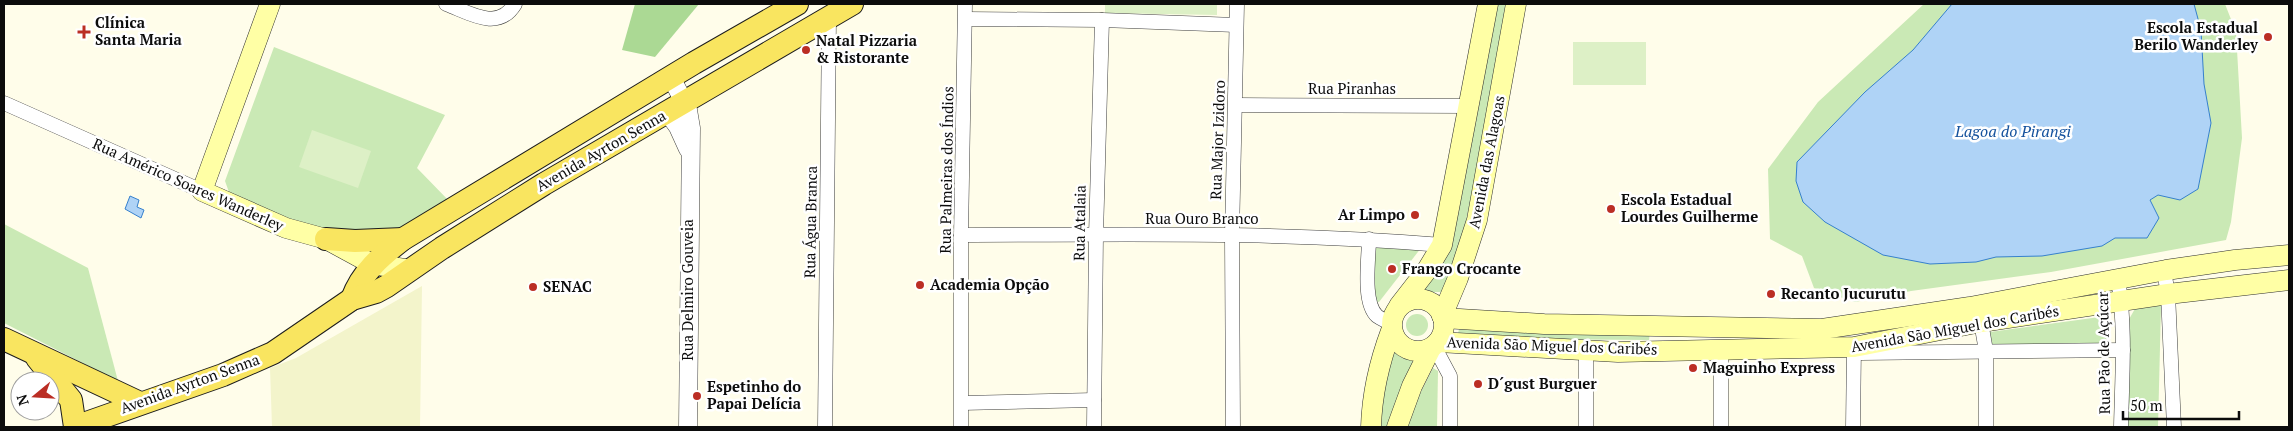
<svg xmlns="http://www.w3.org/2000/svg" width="2293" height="431" font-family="'PT Serif',serif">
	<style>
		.farmland { fill: #f3f4cb }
		.green { fill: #cae9b5 }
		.forest { fill: #abd994 }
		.pitch { fill: #ddf0c6 }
		.water { fill: #afd3f6; stroke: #3680cd }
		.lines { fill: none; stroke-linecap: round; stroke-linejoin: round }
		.minor-casing { stroke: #3f3f3f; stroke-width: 15 }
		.tertiary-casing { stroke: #3f3f3f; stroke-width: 19 }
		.secondary-casing { stroke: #2e2e2e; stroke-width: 21 }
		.primary-casing { stroke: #1d1d1d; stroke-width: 24 }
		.minor { stroke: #fff; stroke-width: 14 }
		.tertiary { stroke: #fff; stroke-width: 18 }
		.secondary { stroke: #ffffa5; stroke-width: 20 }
		.primary { stroke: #f9e560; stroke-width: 22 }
		.poi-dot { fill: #bb2e24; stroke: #fff; stroke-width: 2 }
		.labels { text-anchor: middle; stroke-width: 5; stroke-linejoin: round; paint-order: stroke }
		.poi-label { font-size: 15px; font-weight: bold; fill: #0c0c0c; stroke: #fff; text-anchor: start }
		.street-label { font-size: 15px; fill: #0c0c0c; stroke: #fff }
		.water-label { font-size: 16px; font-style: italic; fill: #15529d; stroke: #fff }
	</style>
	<rect width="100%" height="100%" fill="#fffdea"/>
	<!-- farmland -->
	<path class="farmland" d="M422 286 420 427H272L270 368 296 358Z"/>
	<!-- green -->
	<g class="green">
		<path d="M1489 4H1506L1483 141 1451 292H1418L1439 259Z"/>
		<path d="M1924 4H2225L2236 32 2242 138 2231 222 2226 240 2051 272 1911 291 1855 302 1814 288 1802 256 1770 239 1768 169 1818 102Z"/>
		<path d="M274 47 445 115 417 168 451 203 399 232H360L319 228 293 221 230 195 225 181Z"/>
		<path d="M4 224 88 268 118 381 4 323Z"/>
		<path d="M1375 247 1421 248 1379 302 1373 301Z"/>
		<path d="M2153 303 2161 306 2158 427H2127L2128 321 2136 307Z"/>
		<circle cx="1417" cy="325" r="11"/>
		<path d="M2107 316 2109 343 1991 348 1990 332Z"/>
		<path d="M1460 323 1650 331 1649 340 1517 339 1458 334Z"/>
		<path d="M1389 346 1414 357 1393 427H1378Z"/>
		<path d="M1433 368 1438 371 1437 427H1406L1407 419Z"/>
	</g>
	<!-- forest -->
	<path class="forest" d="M635 4H699L655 57 622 50Z"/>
	<!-- pitch -->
	<g class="pitch">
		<path d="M1105 4H1217V15L1105 13Z"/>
		<rect x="1573" y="42" width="73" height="43"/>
		<path d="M312 130 371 151 358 188 299 167Z"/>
	</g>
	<!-- water -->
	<g class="water">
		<path d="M1952 4H2194L2201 30 2204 84 2211 123 2198 189 2180 200 2158 195 2150 200 2159 218 2147 238H2115L2102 246 2042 256 1996 257 1976 262 1930 264 1883 255 1825 222 1803 202 1796 181 1797 162 1865 92 1913 50Z"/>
		<path d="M130 196 139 200 137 207 144 210 141 218 125 209Z"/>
	</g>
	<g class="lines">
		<!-- minor casing -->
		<g class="minor-casing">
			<g id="minor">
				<path d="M446 4C470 13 498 32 515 4"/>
				<path d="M966 19 1102 20 1236 25"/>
				<path d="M4 103 202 191"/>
				<path d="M1236 105 1468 106"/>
				<path d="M961 235C1121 235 1282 231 1442 245"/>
				<path d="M1369 239C1369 258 1362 302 1377 316 1381 319 1387 321 1391 324"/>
				<path d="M2164 271 2168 294 2174 427"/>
				<path d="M2118 279C2126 328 2122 378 2121 427"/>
				<path d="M1981 322 1986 351V427"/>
				<path d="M1434 346 1450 376V427"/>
				<path d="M1861 353 2123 350"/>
				<path d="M962 403 1094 400"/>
				<path d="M825 427 829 17"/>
				<path d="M961 427V235L965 4"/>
				<path d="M1094 427 1096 235 1102 20"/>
				<path d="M1233 427 1232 235 1237 4"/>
				<path d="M1586 427V350"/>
				<path d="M1721 427V350"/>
				<path d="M1853 427 1854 347"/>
			</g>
		</g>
		<!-- tertiary casing -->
		<g class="tertiary-casing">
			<g id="tertiary">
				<path d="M671 77 688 110 691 128 688 427"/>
				<path d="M668 113 678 127 688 149"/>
			</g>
		</g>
		<!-- secondary casing -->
		<g class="secondary-casing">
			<g id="secondary">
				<path d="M270 4 202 191 286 228 326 239 372 264 411 270"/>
				<circle cx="1418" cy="325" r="26"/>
				<path d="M1399 306 1427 270 1442 245 1488 4"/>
				<path d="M1442 316 1458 278 1477 220 1516 4"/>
				<path d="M1443 318 1544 324 1822 329 1970 307 2166 270 2235 260 2289 255"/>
				<path d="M1438 342 1618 352 1854 347 1981 322 2168 294 2289 280"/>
				<path d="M1371 427C1372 393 1379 363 1391 331"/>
				<path d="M1397 427 1412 386 1431 348"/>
			</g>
		</g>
		<!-- primary casing -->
		<g class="primary-casing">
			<g id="primary">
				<path d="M326 239 355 241 403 239"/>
				<path d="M352 299C362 272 381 256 403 239L694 63 797 4"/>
				<path d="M4 339 140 403"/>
				<path d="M37 358 71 400 75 427"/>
				<path d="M75 427 223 375 273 353 352 299 376 292 387 286 442 248 544 184 852 4"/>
			</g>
		</g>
		<!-- minor -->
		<use href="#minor" class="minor"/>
		<!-- tertiary -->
		<use href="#tertiary" class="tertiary"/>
		<!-- secondary -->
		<use href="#secondary" class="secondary"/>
		<!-- primary -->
		<use href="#primary" class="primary"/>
	</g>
	<!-- markers -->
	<g class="poi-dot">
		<path d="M81.5 24.5h5v5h5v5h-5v5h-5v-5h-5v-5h5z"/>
		<circle cx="2268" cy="37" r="5"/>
		<circle cx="806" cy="50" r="5"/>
		<circle cx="1611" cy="209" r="5"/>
		<circle cx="1415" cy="215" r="5"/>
		<circle cx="1392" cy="269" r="5"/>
		<circle cx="920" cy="285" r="5"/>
		<circle cx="533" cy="287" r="5"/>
		<circle cx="1771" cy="294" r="5"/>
		<circle cx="1693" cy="368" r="5"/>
		<circle cx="1478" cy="384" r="5"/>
		<circle cx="697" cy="396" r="5"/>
	</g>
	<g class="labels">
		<!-- poi labels -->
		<g class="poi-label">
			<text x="95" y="28">Clínica<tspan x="95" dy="17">Santa Maria</tspan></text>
			<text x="2258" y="33" text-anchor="end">Escola Estadual<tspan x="2258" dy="17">Berilo Wanderley</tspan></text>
			<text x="816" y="46">Natal Pizzaria<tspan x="816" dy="17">&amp; Ristorante</tspan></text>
			<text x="1621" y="205">Escola Estadual<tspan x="1621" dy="17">Lourdes Guilherme</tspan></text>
			<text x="1405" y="220" text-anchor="end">Ar Limpo</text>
			<text x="1402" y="274">Frango Crocante</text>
			<text x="930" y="290">Academia Opção</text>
			<text x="543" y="292">SENAC</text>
			<text x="1781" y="299">Recanto Jucurutu</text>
			<text x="1703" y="373">Maguinho Express</text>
			<text x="1488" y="389">D´gust Burguer</text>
			<text x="707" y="392">Espetinho do<tspan x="707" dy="17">Papai Delícia</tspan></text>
		</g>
		<!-- street labels -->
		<g class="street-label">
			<text x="1352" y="94">Rua Piranhas</text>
			<text transform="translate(1218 140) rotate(-88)" y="5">Rua Major Izidoro</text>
			<text transform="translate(601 151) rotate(-30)" y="5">Avenida Ayrton Senna</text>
			<text transform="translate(1487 162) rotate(-79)" y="5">Avenida das Alagoas</text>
			<text transform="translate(947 170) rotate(-89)" y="5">Rua Palmeiras dos Índios</text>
			<text transform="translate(188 185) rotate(24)" y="5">Rua Américo Soares Wanderley</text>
			<text x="1202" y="224">Rua Ouro Branco</text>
			<text transform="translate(811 222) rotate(-89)" y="5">Rua Água Branca</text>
			<text transform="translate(1080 223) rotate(-89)" y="5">Rua Atalaia</text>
			<text transform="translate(688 290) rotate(-90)" y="5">Rua Delmiro Gouveia</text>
			<text transform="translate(1955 329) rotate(-10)" y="5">Avenida São Miguel dos Caribés</text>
			<text transform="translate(1552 346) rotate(2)" y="5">Avenida São Miguel dos Caribés</text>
			<text transform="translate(2104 353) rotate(-91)" y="5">Rua Pão de Açúcar</text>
			<text transform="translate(190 384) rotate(-20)" y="5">Avenida Ayrton Senna</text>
		</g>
		<!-- water labels -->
		<g class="water-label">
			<text x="2013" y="137">Lagoa do Pirangi</text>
		</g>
	</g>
	<!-- border -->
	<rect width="2293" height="431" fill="none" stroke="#0c0c0c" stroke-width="10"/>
	<!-- north arrow -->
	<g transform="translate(35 396) rotate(252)"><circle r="24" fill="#ffffff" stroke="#9e9e9e"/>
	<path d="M0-4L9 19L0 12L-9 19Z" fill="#bb2e24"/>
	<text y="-8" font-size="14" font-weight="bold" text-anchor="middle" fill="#0c0c0c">N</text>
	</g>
	<!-- scale -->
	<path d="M2123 411v8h116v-8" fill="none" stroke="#0c0c0c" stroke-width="2.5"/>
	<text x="2130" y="411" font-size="15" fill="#0c0c0c" stroke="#ffffff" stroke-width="4" paint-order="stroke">50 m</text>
</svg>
